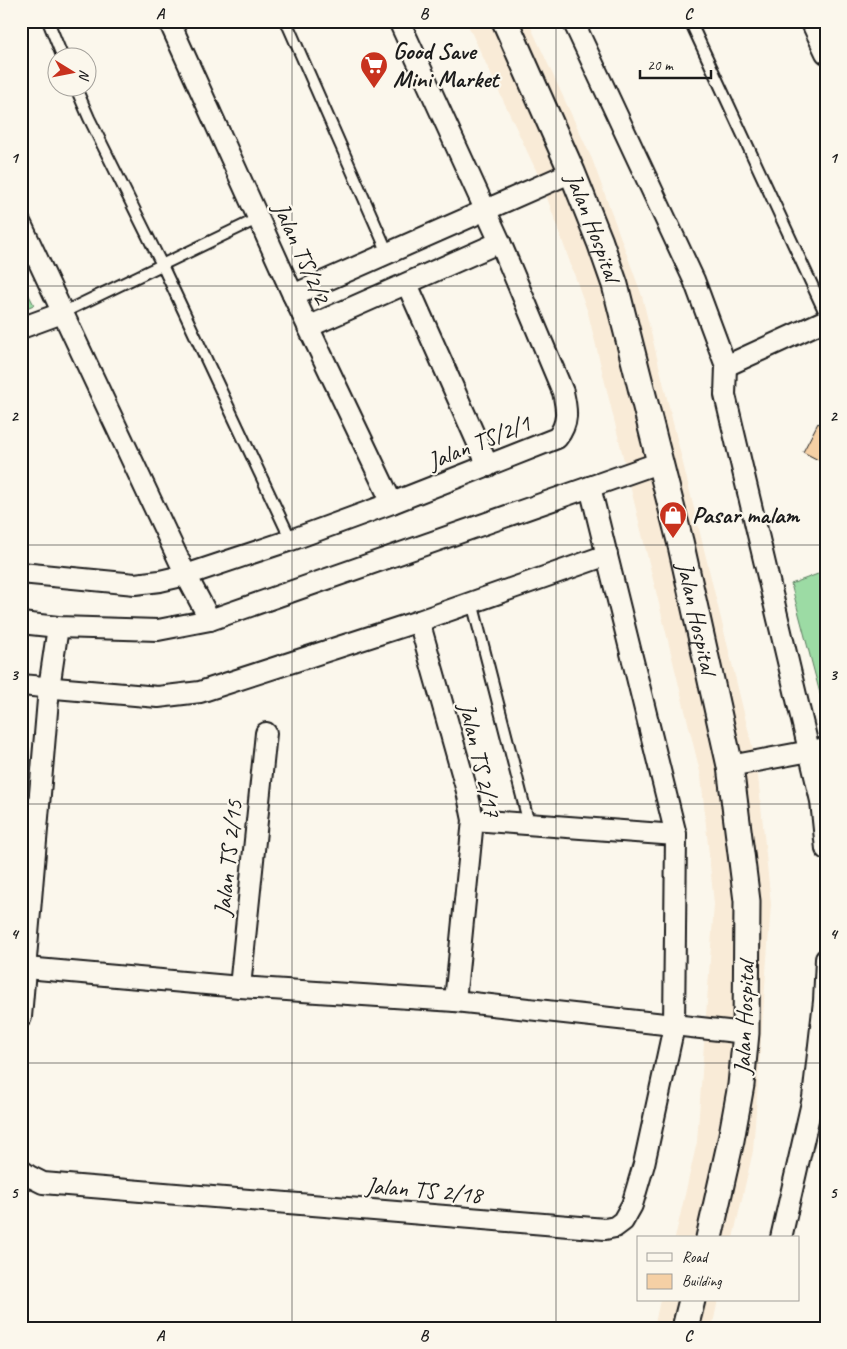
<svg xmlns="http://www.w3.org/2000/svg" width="847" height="1349" font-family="Caveat,sans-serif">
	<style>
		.built { fill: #f9ebd7 }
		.green { fill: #9cdba4; stroke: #5c7c60 }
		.building { fill: #f5d0a5; stroke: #1c1c1c }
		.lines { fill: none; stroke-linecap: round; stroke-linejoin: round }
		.service-casing { stroke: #1c1c1c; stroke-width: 14 }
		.minor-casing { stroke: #1c1c1c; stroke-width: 24 }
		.tertiary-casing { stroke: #1c1c1c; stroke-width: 29 }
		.service { stroke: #fbf7ec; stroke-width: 10 }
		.minor { stroke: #fbf7ec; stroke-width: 20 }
		.tertiary { stroke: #fbf7ec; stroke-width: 25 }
		.grid { fill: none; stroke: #1c1c1c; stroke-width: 1; stroke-opacity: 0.55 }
		.labels { text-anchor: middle; stroke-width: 4.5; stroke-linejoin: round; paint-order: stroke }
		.poi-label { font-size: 24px; font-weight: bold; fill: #1c1c1c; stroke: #fbf7ec; text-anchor: start }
		.street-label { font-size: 24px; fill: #1c1c1c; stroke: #fbf7ec }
		.neatline { fill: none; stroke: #1c1c1c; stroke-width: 2 }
		.grid-label { font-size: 16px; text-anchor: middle; font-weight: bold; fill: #1c1c1c }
	</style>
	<rect width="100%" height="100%" fill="#fbf7ec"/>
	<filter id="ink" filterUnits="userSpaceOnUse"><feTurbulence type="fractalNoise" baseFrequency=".02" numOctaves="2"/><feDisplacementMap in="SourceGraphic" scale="10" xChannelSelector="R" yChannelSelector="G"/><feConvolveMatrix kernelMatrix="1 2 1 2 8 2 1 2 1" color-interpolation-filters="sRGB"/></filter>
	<g filter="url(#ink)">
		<!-- built -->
		<g class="built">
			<path d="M466 21H528L592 159 642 296 757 766 771 904 753 1151 733 1238H675L697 1142 714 904 701 776 588 313 541 181Z"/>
			<path d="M660 1300H718L712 1328H654Z"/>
		</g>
		<!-- green -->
		<g class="green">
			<path d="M21 280 34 305 21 310Z"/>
			<path d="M826 571V716L791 584Z"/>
		</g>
		<!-- building -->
		<path class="building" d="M826 419V464L803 452 818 423 822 426Z"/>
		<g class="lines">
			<!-- service casing -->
			<g class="service-casing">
				<g id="service">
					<path d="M48 21 63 58"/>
					<path d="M286 21 388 253"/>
					<path d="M690 21 826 315"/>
					<path d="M76 88 89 118 162 265 291 540"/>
					<path d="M62 313 259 218"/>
					<path d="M472 602 529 824"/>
				</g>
			</g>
			<!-- minor casing -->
			<g class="minor-casing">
				<g id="minor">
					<path d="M169 21 293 295 392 503"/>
					<path d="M573 21 694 280 726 366 725 395 821 801 826 849"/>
					<path d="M811 21 826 53"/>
					<path d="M21 224 186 575 210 620"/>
					<path d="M407 284 488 466"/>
					<path d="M293 295 572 172"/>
					<path d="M308 327 500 242"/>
					<path d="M21 328 62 313"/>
					<path d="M726 366 826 320"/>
					<path d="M21 573 135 584 160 581 186 575 291 540 392 503 557 438C569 423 567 410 563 392L500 242 399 21"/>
					<path d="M419 621 467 791 473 820 455 1001"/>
					<path d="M21 623 58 627 158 630 210 620 661 462"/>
					<path d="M21 685 158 697 200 692 419 621 607 555"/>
					<path d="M730 766 826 748"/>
					<path d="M473 820 676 835"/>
					<path d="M26 968 240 987 455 1001 746 1033"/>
					<path d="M240 987 266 733"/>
					<path d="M21 1017 49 688 58 627"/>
					<path d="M21 1170 29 1176 43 1183 605 1229 615 1227 623 1221 632 1205 644 1164 674 1026 676 835 590 487"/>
					<path d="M781 1238 813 1098 824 1001 826 959"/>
				</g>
			</g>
			<!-- tertiary casing -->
			<g class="tertiary-casing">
				<g id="tertiary">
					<path id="s1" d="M505 21 572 172 600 242 615 285 680 541 730 766 747 901 746 1033 741 1085 731 1140 709 1238"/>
					<path d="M685 1328 692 1300"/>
				</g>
			</g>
			<!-- service -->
			<use href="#service" class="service"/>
			<!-- minor -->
			<use href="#minor" class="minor"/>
			<!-- tertiary -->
			<use href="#tertiary" class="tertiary"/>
		</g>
	</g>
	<!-- grid -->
	<path class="grid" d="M292 21V1328M556 21V1328M21 286H826M21 545H826M21 804H826M21 1063H826"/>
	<!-- icons -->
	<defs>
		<g id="supermarket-pin" transform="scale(1.4375)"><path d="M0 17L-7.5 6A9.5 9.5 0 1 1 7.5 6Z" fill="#c8321e" stroke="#fbf7ec"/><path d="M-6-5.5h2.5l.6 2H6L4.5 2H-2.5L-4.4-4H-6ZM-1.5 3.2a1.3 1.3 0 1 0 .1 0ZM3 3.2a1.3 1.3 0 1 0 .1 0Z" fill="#fff"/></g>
		<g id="shop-pin" transform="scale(1.4375)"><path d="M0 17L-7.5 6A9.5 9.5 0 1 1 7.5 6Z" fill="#c8321e" stroke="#fbf7ec"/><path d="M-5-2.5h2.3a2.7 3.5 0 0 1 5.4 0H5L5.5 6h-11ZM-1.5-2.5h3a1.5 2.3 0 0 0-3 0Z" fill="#fff"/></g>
	</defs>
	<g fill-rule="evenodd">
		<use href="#supermarket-pin" x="374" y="65"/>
		<use href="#shop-pin" x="673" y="515"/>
	</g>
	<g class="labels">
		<!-- poi labels -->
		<g class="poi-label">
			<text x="393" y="59">Good Save<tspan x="393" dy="28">Mini Market</tspan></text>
			<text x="692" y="523">Pasar malam</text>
		</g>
		<!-- street labels -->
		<g class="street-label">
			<text dy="8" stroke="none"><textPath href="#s1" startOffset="224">Jalan Hospital</textPath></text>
			<text transform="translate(302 253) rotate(66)" y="8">Jalan TS/2/2</text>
			<text transform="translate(479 442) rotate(-22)" y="8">Jalan TS/2/1</text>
			<text dy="8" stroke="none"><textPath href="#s1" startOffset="629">Jalan Hospital</textPath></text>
			<text transform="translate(480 760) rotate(77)" y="8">Jalan TS 2/17</text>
			<text transform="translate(228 858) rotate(-84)" y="8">Jalan TS 2/15</text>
			<text transform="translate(744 1018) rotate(-88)" y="8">Jalan Hospital</text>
			<text transform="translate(424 1190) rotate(5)" y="8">Jalan TS 2/18</text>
		</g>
	</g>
	<!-- margin -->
	<rect width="847" height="1349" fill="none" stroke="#fbf7ec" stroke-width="55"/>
	<!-- legend -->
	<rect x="637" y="1236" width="162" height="65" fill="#fbf7ec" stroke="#a29f99"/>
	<rect x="647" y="1253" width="25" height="8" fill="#fbf7ec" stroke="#a29f99"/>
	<text x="682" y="1262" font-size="15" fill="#1c1c1c">Road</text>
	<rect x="647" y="1274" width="25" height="15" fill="#f5d0a5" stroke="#a29f99"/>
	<text x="682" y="1286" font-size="15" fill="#1c1c1c">Building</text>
	<!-- north arrow -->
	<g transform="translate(72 72) rotate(100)"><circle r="24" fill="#fbf7ec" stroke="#a29f99"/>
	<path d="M0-4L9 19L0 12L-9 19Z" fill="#c8321e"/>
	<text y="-8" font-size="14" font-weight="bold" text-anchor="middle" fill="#1c1c1c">N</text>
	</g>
	<!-- scale -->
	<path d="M640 70v8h71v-8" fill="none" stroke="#1c1c1c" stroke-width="2.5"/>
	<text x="647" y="70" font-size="15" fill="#1c1c1c" stroke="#fbf7ec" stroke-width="4" paint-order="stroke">20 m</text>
	<rect x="28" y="28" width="792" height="1294" class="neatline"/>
	<g class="grid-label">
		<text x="160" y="19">A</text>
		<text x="424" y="19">B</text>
		<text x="688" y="19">C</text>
		<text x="14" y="163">1</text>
		<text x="833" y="163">1</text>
		<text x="14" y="421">2</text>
		<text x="833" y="421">2</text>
		<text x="14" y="680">3</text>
		<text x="833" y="680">3</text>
		<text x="14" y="939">4</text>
		<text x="833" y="939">4</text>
		<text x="14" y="1198">5</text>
		<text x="833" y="1198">5</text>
		<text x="160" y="1341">A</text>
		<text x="424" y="1341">B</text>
		<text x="688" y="1341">C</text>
	</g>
</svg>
